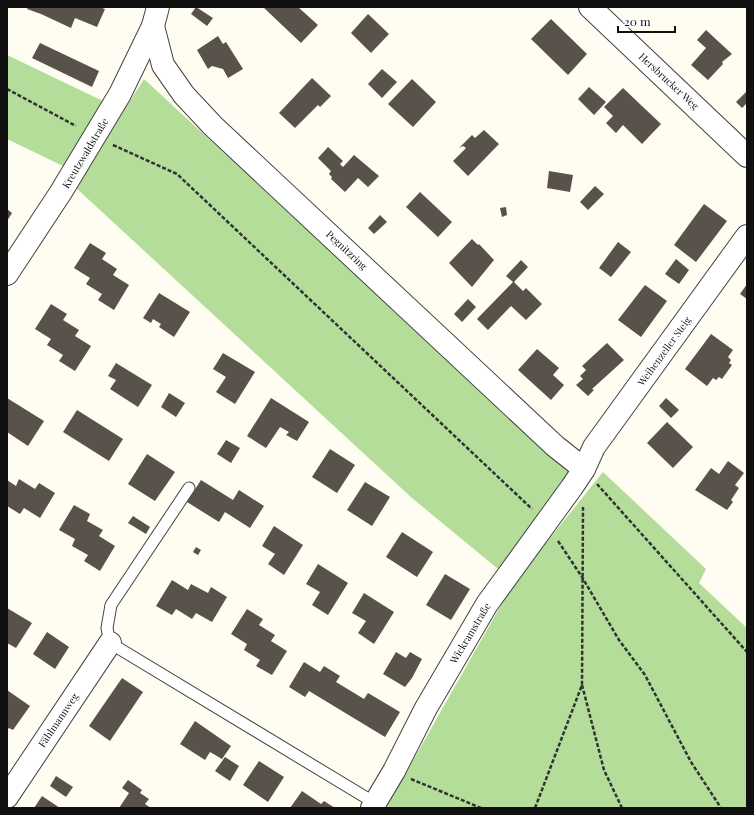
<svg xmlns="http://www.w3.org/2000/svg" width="754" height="815" font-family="'Playfair Display',serif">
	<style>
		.forest { fill: #b3dd99 }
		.building { fill: #59524b }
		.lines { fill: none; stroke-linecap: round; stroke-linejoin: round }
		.service-casing { stroke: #434343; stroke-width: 13 }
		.minor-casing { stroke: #434343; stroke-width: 24 }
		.path { stroke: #323232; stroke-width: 2.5; stroke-dasharray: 4 2; stroke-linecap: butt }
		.service { stroke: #fff; stroke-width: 11 }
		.minor { stroke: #fff; stroke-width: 22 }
		.labels { text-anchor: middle; stroke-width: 4; stroke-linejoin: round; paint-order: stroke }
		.street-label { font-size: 10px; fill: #101010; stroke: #fff }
	</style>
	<rect width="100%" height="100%" fill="#fffdf2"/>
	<!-- forest -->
	<g class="forest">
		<path d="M7 55 103 101 63 166 7 139Z"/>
		<path d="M144 79 574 476 498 569 412 498 75 187Z"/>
		<path d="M603 472 706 569 699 583 747 628V808H386L513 584Z"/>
	</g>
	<!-- building -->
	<g class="building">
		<path d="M28 7H99L105 9 97 27 75 18 71 28 41 14 27 9Z"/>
		<path d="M196 7 213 18 207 26 191 14Z"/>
		<path d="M263 7H298L318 25 301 43Z"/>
		<path d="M368 14 389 34 371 53 351 33Z"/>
		<path d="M551 19 587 54 568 75 531 39Z"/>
		<path d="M706 30 732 54 722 62 723 64 708 80 691 65 706 48 697 40Z"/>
		<path d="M218 36 223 44 226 42 243 69 228 78 223 69 212 66 208 69 197 50Z"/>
		<path d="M40 43 99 71 92 87 32 58Z"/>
		<path d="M382 69 397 82 382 98 368 84Z"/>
		<path d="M312 78 331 96 320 107 318 105 295 128 279 113Z"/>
		<path d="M412 79 436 102 413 127 388 104Z"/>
		<path d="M589 87 606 102 594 115 578 99Z"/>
		<path d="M623 88 661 124 642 144 623 125 616 133 606 123 613 116 604 107Z"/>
		<path d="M747 91V103L742 108 736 102Z"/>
		<path d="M484 130 499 144 468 176 453 161 466 148 463 146 459 148 472 135 475 138Z"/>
		<path d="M328 147 343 161 340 164 343 167 354 155 379 176 368 187 358 178 345 192 331 179 332 177 329 174 331 171 318 158Z"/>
		<path d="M549 171 573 175 570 192 547 188Z"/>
		<path d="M595 186 604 194 588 210 580 202Z"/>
		<path d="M420 192 452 222 438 237 406 207Z"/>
		<path d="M704 204 727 221 696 262 674 245Z"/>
		<path d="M506 207 507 215 502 217 500 208Z"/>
		<path d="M7 209 12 213 7 221Z"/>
		<path d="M380 215 387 222 374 234 368 228Z"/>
		<path d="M472 239 478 245 479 244 494 260 472 287 449 263Z"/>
		<path d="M618 242 631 252 611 277 599 268Z"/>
		<path d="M90 243 106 253 102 259 117 269 113 275 129 285 114 310 98 300 102 294 86 284 90 278 74 268Z"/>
		<path d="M676 259 689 270 679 284 665 274Z"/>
		<path d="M521 260 528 267 514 282 523 291 526 288 542 304 526 320 511 306 488 330 477 319 513 282 506 276Z"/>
		<path d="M747 284V299L740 294Z"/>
		<path d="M645 285 667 301 641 337 618 320Z"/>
		<path d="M159 293 190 312 174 337 159 327 161 324 153 319 151 323 143 318Z"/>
		<path d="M468 299 476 307 462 322 454 314Z"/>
		<path d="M51 304 67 314 63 320 79 330 75 336 91 346 75 371 59 361 63 355 47 345 51 339 35 329Z"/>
		<path d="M711 334 733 350 728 357 731 360 729 363 732 365 722 379 719 377 716 380 713 378 707 386 685 369Z"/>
		<path d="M607 343 624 360 592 389 594 390 588 396 576 385 583 379 580 376 586 370 582 366Z"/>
		<path d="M537 349 559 368 553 375 564 385 551 400 518 370Z"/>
		<path d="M223 353 255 372 235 404 216 392 226 377 213 369Z"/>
		<path d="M116 363 152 385 138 407 110 389 116 380 108 376Z"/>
		<path d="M169 393 185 403 176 417 161 407Z"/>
		<path d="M7 398 44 421 28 446 7 432Z"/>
		<path d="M271 398 309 422 297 441 286 435 289 432 280 427 266 448 247 436Z"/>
		<path d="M666 398 679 410 671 418 659 406Z"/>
		<path d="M77 410 123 439 109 461 63 432Z"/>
		<path d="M667 422 693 447 673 468 647 443Z"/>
		<path d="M226 440 240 448 231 463 217 454Z"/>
		<path d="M330 449 355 465 337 493 312 477Z"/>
		<path d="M147 454 175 472 155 501 128 484Z"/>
		<path d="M728 461 744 473 735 485 739 488 731 500 733 502 727 510 695 490 711 468 719 474Z"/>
		<path d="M19 479 35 489 39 483 55 493 40 518 24 508 20 514 7 506V480L16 486Z"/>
		<path d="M201 480 233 500 239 490 264 506 250 528 225 512 219 522 187 502Z"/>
		<path d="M365 482 390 497 372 526 347 510Z"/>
		<path d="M74 505 90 514 87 521 103 530 99 536 115 546 100 571 84 561 88 555 72 546 75 539 59 530Z"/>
		<path d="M133 516 150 527 146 534 128 523Z"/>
		<path d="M274 526 303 545 284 575 268 564 275 554 262 546Z"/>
		<path d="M402 532 433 552 417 577 386 557Z"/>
		<path d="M196 547 201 550 198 555 193 552Z"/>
		<path d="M318 564 348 583 328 615 312 605 320 592 306 584Z"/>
		<path d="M445 574 470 589 451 620 426 605Z"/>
		<path d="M172 580 188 590 191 584 208 593 211 587 227 597 212 622 196 613 192 619 176 609 172 615 156 606Z"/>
		<path d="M364 593 394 612 374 644 358 633 366 621 352 613Z"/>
		<path d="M7 608 32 623 16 648 7 643Z"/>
		<path d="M247 609 263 619 259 625 275 635 271 641 287 651 272 675 256 666 260 660 244 650 247 644 231 634Z"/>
		<path d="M47 632 69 647 55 669 33 654Z"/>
		<path d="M396 652 406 658 410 652 422 659 412 678 405 687 383 674Z"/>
		<path d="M304 662 320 672 324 666 340 676 336 682 364 699 368 693 400 712 385 737 309 691 305 697 289 687Z"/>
		<path d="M122 678 143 692 110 741 89 726Z"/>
		<path d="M7 690 30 706 13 730 9 728 7 730Z"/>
		<path d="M195 721 231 746 222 759 210 752 205 760 180 744Z"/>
		<path d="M225 757 239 766 230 781 215 771Z"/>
		<path d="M259 761 284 777 268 802 243 785Z"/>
		<path d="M56 776 73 787 66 797 50 786Z"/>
		<path d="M128 780 142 790 140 793 149 799 145 804 151 808H119L129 793 122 788Z"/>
		<path d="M302 791 321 804 324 801 335 808H290Z"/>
		<path d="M42 796 60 808H34Z"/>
	</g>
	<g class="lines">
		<!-- service casing -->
		<g class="service-casing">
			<path id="service" d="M189 488 111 605 107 628 110 643 375 803"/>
		</g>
		<!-- minor casing -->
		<g class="minor-casing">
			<g id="minor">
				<path d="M158 7 153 26 163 65 184 95 213 126 555 446 584 469"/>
				<path d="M590 7 747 156"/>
				<path d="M7 274 61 192 120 94 153 26"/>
				<path d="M7 797 110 643"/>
				<path d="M372 808 394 771 426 708 487 604 572 487 584 469 594 447 747 236"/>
			</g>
		</g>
		<!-- path -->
		<g class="path">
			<path d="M7 89 76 126"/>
			<path d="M113 145 177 174 532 509"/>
			<path d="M597 484 747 652"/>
			<path d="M558 541 582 577 619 640 645 675 691 762 721 808"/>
			<path d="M582 685 604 770 622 808"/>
			<path d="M411 779 481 808"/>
			<path d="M535 808 582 685 583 507"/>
		</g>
		<!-- service -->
		<use href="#service" class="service"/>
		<!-- minor -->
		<use href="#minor" class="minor"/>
	</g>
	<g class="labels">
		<!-- street labels -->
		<g class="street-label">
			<text transform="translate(669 81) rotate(43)" y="4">Hersbrucker Weg</text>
			<text transform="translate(85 153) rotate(-59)" y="4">Kreutzwaldstraße</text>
			<text transform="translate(347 250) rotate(43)" y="4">Pegnitzring</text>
			<text transform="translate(664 351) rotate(-54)" y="4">Weihenzeller Steig</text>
			<text transform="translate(470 633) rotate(-59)" y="4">Wickramstraße</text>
			<text transform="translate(58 720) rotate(-56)" y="4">Fählmannweg</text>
		</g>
	</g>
	<!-- border -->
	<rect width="754" height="815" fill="none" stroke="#101010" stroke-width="16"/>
	<!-- scale -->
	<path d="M618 26v6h57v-6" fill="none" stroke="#101010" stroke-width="2"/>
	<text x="624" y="26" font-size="12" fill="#101010" stroke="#ffffff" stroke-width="3" paint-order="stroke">20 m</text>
</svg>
